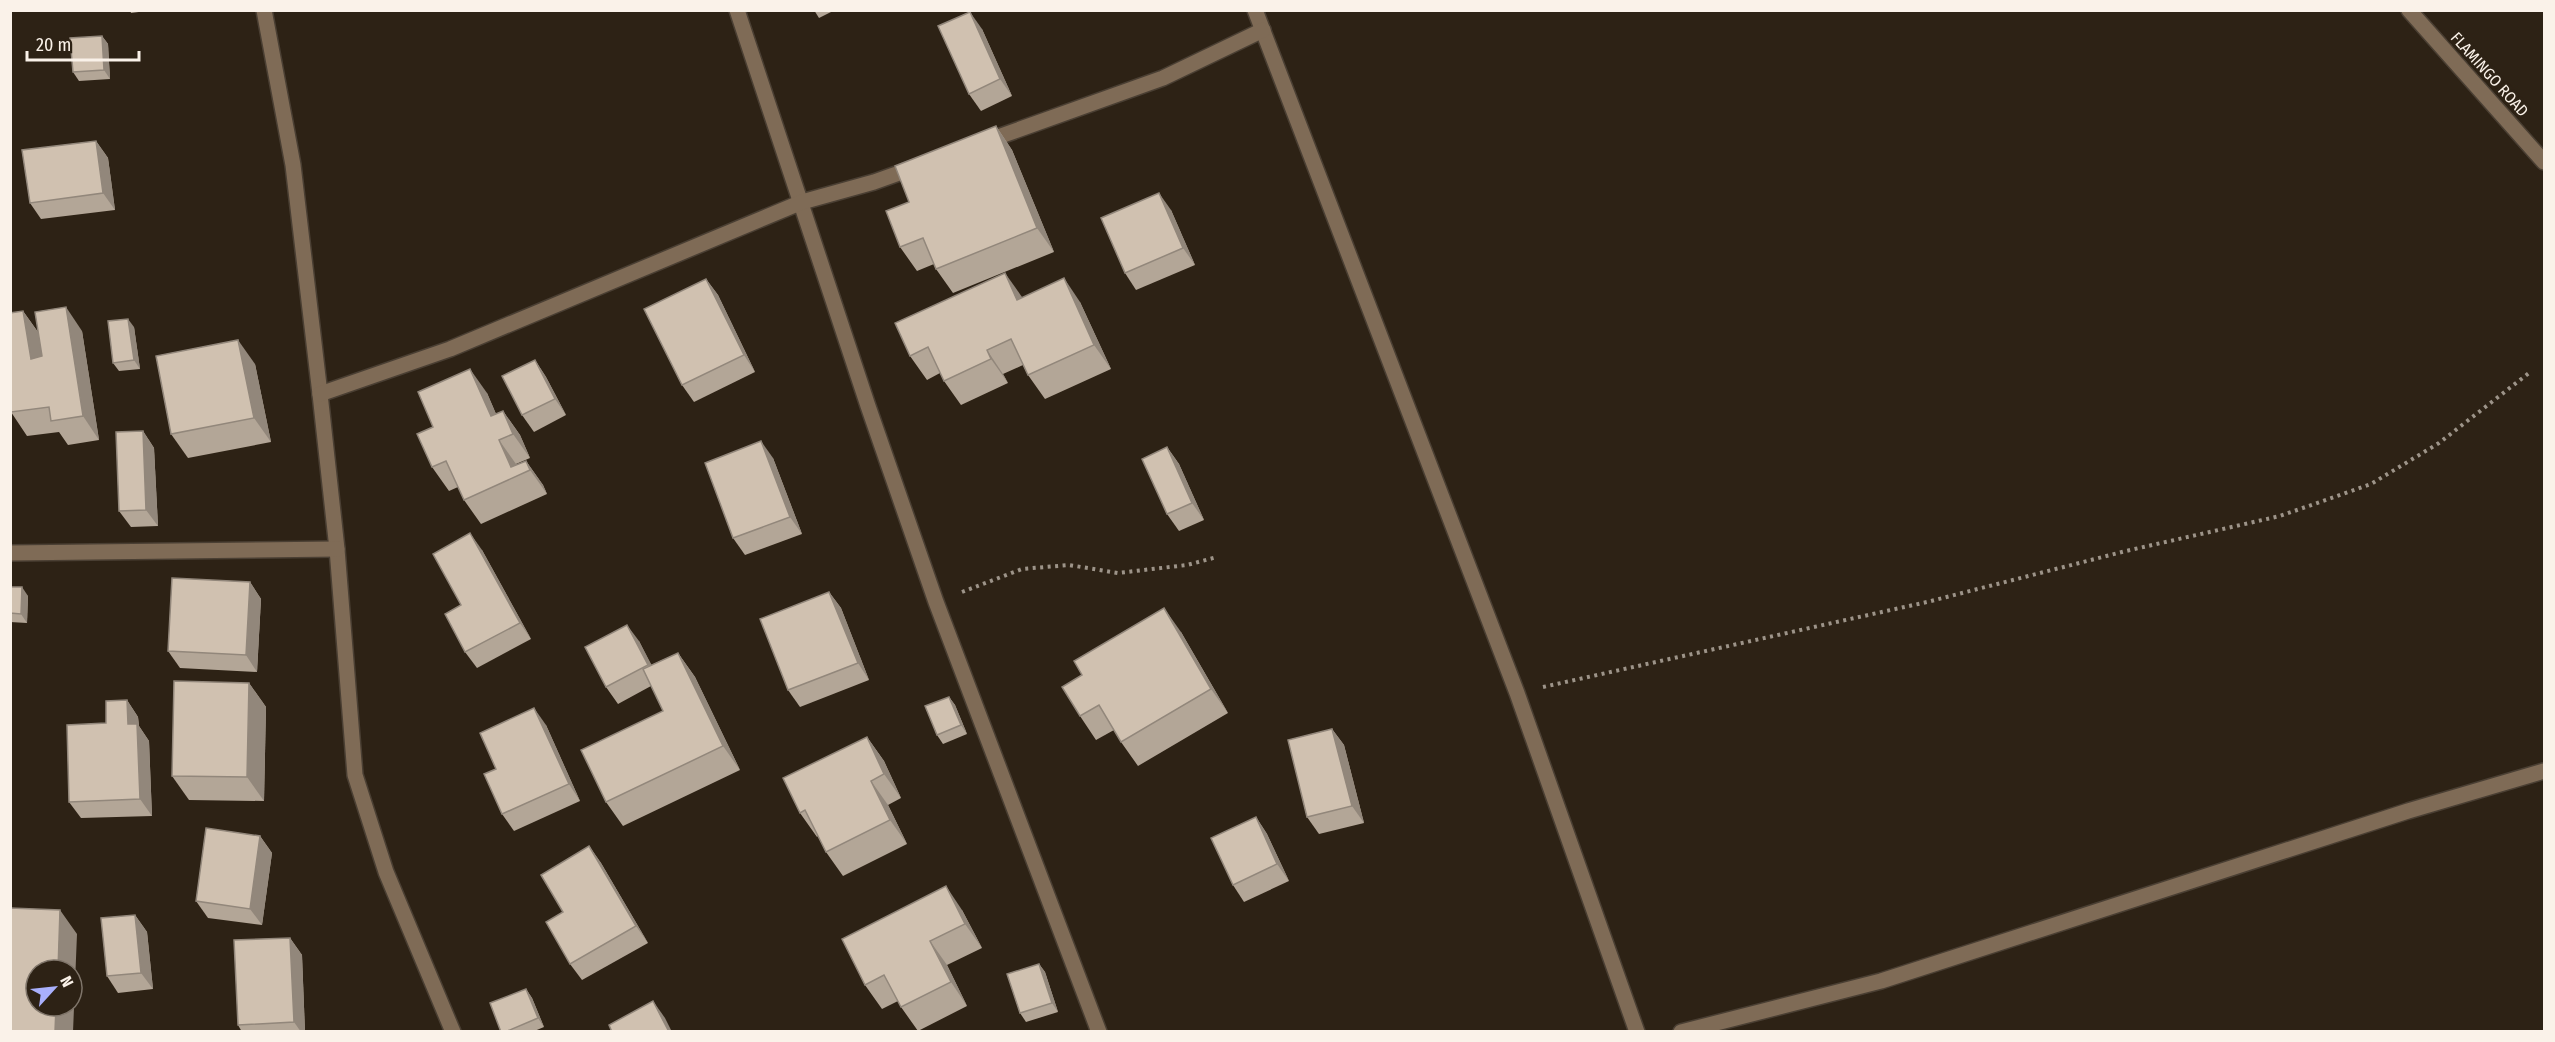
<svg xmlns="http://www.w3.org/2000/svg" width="2555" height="1042" font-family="'Fira Sans Condensed',sans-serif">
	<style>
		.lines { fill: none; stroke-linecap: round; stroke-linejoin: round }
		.minor-casing { stroke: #4a3f33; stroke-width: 18 }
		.path { stroke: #9d9489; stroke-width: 4; stroke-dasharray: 3 4.5; stroke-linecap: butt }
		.minor { stroke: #7f6b56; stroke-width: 15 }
		.wall { fill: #b3a697 }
		.shaded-wall { fill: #92877b }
		.building { fill: #d0c1b0; stroke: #92877b; stroke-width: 1.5 }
		.labels { text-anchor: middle; stroke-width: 6; stroke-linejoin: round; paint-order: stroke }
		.street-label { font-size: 16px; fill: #faf2e9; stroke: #2d2215 }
	</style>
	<rect width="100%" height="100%" fill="#2d2215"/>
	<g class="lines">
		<!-- minor casing -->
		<g class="minor-casing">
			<g id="minor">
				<path d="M264 10 293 165 320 394 337 549 355 775 386 872 453 1032"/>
				<path d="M737 10 868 406 936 602 1099 1032"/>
				<path d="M1255 10 1517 693 1637 1032"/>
				<path d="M2409 10 2544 162"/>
				<path d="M984 142 1163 78 1263 30"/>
				<path d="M320 394 450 349 802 202 874 182 916 167"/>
				<path d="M10 553 337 549"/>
				<path d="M1681 1032 1881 981 2408 811 2544 771"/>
			</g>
		</g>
		<!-- path -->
		<g class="path">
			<path d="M962 592 1022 569 1069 565 1118 573 1187 565 1217 557"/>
			<path d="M1543 687 1927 602 2126 551 2280 516 2371 484 2439 443 2529 373"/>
		</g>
		<!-- minor -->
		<use href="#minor" class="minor"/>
	</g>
	<!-- wall -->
	<g class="wall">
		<path d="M130 10H154L131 13Z"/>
		<path d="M814 10H835L819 18Z"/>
		<path d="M982 29 1012 96 981 111 969 94Z"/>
		<path d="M102 36 108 44 110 79 79 81 73 72Z"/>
		<path d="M996 126 1012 150 1054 252 953 293 936 269 934 264 917 271 900 247 909 202Z"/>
		<path d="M96 141 108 158 115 210 41 219 30 203Z"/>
		<path d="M1171 210 1195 265 1136 290 1125 273Z"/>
		<path d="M706 279 718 295 755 372 694 402 682 385Z"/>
		<path d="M1022 298 1080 302 1111 369 1045 399 1028 375 1023 365 1003 374 1008 383 961 405 944 381 940 373 927 380 910 356Z"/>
		<path d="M23 311 38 332 82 331 99 440 68 445 59 432 27 436 11 412Z"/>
		<path d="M134 327 140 369 119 371 113 363Z"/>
		<path d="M535 360 546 377 566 415 534 432 522 415Z"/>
		<path d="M255 364 271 442 188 458 171 434Z"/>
		<path d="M487 393 496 414 503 411 520 435 530 458 516 464V465L526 461 543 485 547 494 481 524 464 500 458 487 449 491 432 467 433 427Z"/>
		<path d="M143 431 154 448 158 526 131 527 119 511Z"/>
		<path d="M1167 447 1179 464 1204 520 1179 531 1167 514Z"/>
		<path d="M773 458 802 534 745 555 733 538Z"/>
		<path d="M482 550 531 639 477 668 465 652 461 605Z"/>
		<path d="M250 582 261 599 257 672 180 668 168 651Z"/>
		<path d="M10 587 28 596 27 623 10 622Z"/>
		<path d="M829 592 841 608 869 680 800 707 788 690Z"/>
		<path d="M1181 632 1228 713 1138 766 1121 742 1114 730 1096 740 1080 716Z"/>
		<path d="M639 641 651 665 678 653 695 677 740 770 623 826 606 802 663 711 651 686 618 704 606 687Z"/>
		<path d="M249 683 266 707 264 801 189 800 172 776Z"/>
		<path d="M949 697 955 705 967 734 943 744 937 735Z"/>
		<path d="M127 700 138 717 139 726 149 741 152 816 81 818 69 802 106 723Z"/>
		<path d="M546 725 580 801 514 831 502 814 496 769Z"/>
		<path d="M1332 729 1344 745 1364 823 1319 834 1307 817Z"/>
		<path d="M867 737 884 761 901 798 888 805 907 844 843 876 826 852 818 836 817 837 800 813Z"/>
		<path d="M1256 817 1267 834 1289 881 1244 902 1233 885Z"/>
		<path d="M260 836 272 853 262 925 208 918 196 901Z"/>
		<path d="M589 846 601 863 648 943 582 980 570 964 563 912Z"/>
		<path d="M962 910 982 948 947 965 967 1006 918 1031 901 1007 898 1001 882 1009 865 985Z"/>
		<path d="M135 915 147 932 153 989 118 993 107 976Z"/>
		<path d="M290 938 302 955 305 1032H242L238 1025Z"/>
		<path d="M1039 964 1045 972 1058 1012 1026 1022 1020 1013Z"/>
		<path d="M526 989 532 998 544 1027 532 1032H501Z"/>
	</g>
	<!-- shaded-wall -->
	<g class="shaded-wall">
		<path d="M970 12 982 29 1012 96 1000 79Z"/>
		<path d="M102 36 108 44 110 79 104 70Z"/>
		<path d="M996 126 1012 150 1054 252 1037 228Z"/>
		<path d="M96 141 108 158 115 210 103 193Z"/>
		<path d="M1159 193 1171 210 1195 265 1183 248Z"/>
		<path d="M1005 273 1022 297 1034 324 1017 300Z"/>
		<path d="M1064 278 1080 302 1111 369 1094 345Z"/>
		<path d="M706 279 718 295 755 372 744 355Z"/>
		<path d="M66 307 82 331 99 440 83 416Z"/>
		<path d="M23 311 40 335 48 383 31 359Z"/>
		<path d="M128 319 134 327 140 369 134 360Z"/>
		<path d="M238 340 255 364 271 442 254 418Z"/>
		<path d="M987 350 1003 374 1008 383 991 359Z"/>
		<path d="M535 360 546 377 566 415 555 399Z"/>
		<path d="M470 369 487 393 506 437 491 416Z"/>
		<path d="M503 411 520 435 530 458 513 434Z"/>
		<path d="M143 431 154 448 158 526 146 510Z"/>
		<path d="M499 440 516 464 520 475 511 467Z"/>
		<path d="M761 441 773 458 802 534 790 517Z"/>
		<path d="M1167 447 1179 464 1204 520 1192 503Z"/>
		<path d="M526 461 543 485 547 494 530 470Z"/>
		<path d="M470 533 482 550 531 639 520 623Z"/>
		<path d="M250 582 261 599 257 672 246 655Z"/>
		<path d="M22 587 28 596 27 623 21 614Z"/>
		<path d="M829 592 841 608 869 680 858 663Z"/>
		<path d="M1164 608 1181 632 1228 713 1211 689Z"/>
		<path d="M627 625 639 641 660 681 648 665Z"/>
		<path d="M678 653 695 677 740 770 723 746Z"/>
		<path d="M249 683 266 707 264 801 247 777Z"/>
		<path d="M949 697 955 705 967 734 961 725Z"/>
		<path d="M127 700 138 717 139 726 149 741 152 816 140 799 128 724Z"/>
		<path d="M534 708 546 725 580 801 569 784Z"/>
		<path d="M1332 729 1344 745 1364 823 1352 806Z"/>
		<path d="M867 737 884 761 901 798 884 774Z"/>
		<path d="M871 781 888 805 907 844 890 820Z"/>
		<path d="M1256 817 1267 834 1289 881 1277 864Z"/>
		<path d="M260 836 272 853 262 925 250 909Z"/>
		<path d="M589 846 601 863 648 943 636 926Z"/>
		<path d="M946 886 962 910 982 948 965 924Z"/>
		<path d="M60 910 77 934 73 1032H55L56 1006H72V970H58Z"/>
		<path d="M135 915 147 932 153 989 141 973Z"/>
		<path d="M290 938 302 955 305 1032H301L294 1022Z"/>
		<path d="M930 941 947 965 967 1006 951 982Z"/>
		<path d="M1039 964 1045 972 1058 1012 1052 1003Z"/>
		<path d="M526 989 532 998 544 1027 538 1018Z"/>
		<path d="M653 1001 665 1018 672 1032H669Z"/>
	</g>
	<!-- building -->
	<g class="building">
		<path d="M970 12 1000 79 969 94 938 26Z"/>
		<path d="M102 36 104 70 73 72 70 38Z"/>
		<path d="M996 126 1037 228 936 269 923 238 900 247 886 211 909 202 895 166Z"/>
		<path d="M96 141 103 193 30 203 22 150Z"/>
		<path d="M1159 193 1183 248 1125 273 1101 218Z"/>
		<path d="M1005 273 1017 300 1064 278 1094 345 1028 375 1011 339 987 350 991 359 944 381 928 347 910 356 895 323Z"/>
		<path d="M706 279 744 355 682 385 644 309Z"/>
		<path d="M66 307 83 416 51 421 49 407 11 412 10 313 23 311 31 359 42 356 35 312Z"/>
		<path d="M128 319 134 360 113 363 108 321Z"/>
		<path d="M238 340 254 418 171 434 156 356Z"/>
		<path d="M535 360 555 399 522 415 502 376Z"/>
		<path d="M470 369 491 416 503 411 513 434 499 440 511 467 526 461 530 470 464 500 446 461 432 467 417 434 433 427 418 392Z"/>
		<path d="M143 431 146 510 119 511 116 432Z"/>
		<path d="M761 441 790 517 733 538 705 463Z"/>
		<path d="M1167 447 1192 503 1167 514 1142 459Z"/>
		<path d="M470 533 520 623 465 652 445 614 461 605 433 554Z"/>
		<path d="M172 578 250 582 246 655 168 651Z"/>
		<path d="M10 587H22L21 614 10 613Z"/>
		<path d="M829 592 858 663 788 690 760 619Z"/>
		<path d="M1164 608 1211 689 1121 742 1099 705 1080 716 1062 687 1082 675 1074 661Z"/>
		<path d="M627 625 648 665 606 687 585 647Z"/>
		<path d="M678 653 723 746 606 802 581 750 663 711 643 669Z"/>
		<path d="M174 681 249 683 247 777 172 776Z"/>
		<path d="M949 697 961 725 937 735 925 706Z"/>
		<path d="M127 700 128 724H137L140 799 69 802 67 725 106 723V701Z"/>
		<path d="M534 708 569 784 502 814 484 774 496 769 480 733Z"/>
		<path d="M1332 729 1352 806 1307 817 1288 740Z"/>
		<path d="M867 737 884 774 871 781 890 820 826 852 805 810 800 813 783 778Z"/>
		<path d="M1256 817 1277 864 1233 885 1211 838Z"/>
		<path d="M206 828 260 836 250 909 196 901Z"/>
		<path d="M589 846 636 926 570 964 546 922 563 912 541 875Z"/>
		<path d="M946 886 965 924 930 941 951 982 901 1007 884 975 865 985 842 939Z"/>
		<path d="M10 908 60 910 58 970H36V1006H56L55 1032H10Z"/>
		<path d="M135 915 141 973 107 976 101 918Z"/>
		<path d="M290 938 294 1022 238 1025 234 940Z"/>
		<path d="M1039 964 1052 1003 1020 1013 1007 974Z"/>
		<path d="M526 989 538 1018 505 1032H501L490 1003Z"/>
		<path d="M653 1001 669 1032H612L609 1025Z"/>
	</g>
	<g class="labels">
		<!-- street labels -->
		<g class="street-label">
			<text transform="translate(2490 74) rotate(48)" y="6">FLAMINGO ROAD</text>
		</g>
	</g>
	<!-- border -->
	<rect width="2555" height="1042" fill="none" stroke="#faf2e9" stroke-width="24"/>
	<!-- north arrow -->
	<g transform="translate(54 988) rotate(63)"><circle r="28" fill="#2d2215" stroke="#7f756a" stroke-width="1.5"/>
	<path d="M0-4.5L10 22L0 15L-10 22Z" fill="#a9b0fc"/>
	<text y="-9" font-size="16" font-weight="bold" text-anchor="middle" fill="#faf2e9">N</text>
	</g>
	<!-- scale -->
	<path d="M27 51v9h112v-9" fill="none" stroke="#faf2e9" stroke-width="3"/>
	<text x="36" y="51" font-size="18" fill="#faf2e9" stroke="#2d2215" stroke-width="4.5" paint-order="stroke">20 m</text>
</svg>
